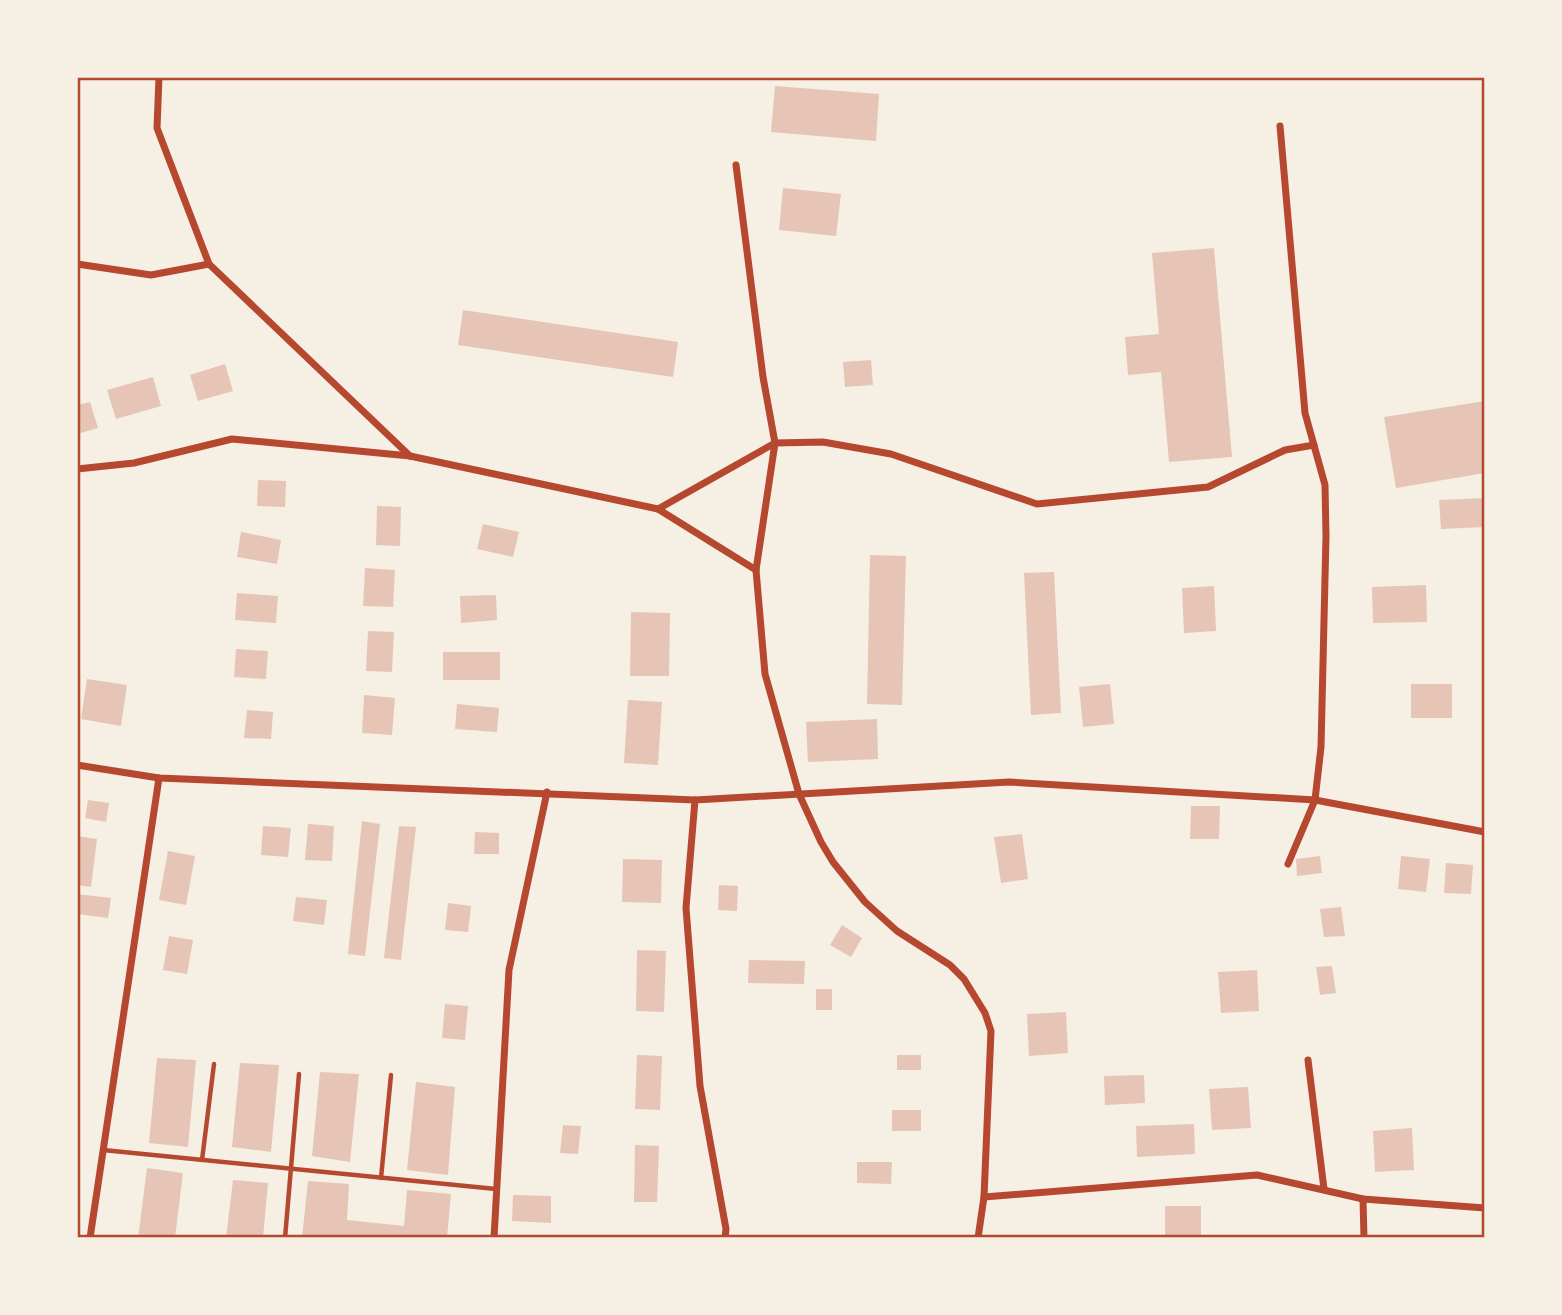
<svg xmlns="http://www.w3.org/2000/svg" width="1562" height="1315" font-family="'Work Sans',sans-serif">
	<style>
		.building { fill: #e6c5b7 }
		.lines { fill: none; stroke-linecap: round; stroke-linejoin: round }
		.service { stroke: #b5482f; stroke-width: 4.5 }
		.minor { stroke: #b5482f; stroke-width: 7 }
		.neatline { fill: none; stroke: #b5482f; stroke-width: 2.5 }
	</style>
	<rect width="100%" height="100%" fill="#f6efe4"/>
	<!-- building -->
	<g class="building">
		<path d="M775 86 879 94 876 141 771 132Z"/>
		<path d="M783 188 841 194 836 236 779 230Z"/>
		<path d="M1214 248 1232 457 1169 462 1161 372 1128 375 1125 337 1159 334 1152 253Z"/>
		<path d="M463 310 678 342 673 377 458 345Z"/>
		<path d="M871 360 873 385 845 387 843 362Z"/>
		<path d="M225 364 233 391 198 401 190 375Z"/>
		<path d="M153 377 161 406 116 419 107 390Z"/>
		<path d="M1485 401V473L1396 488 1384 417Z"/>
		<path d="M90 402 98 428 77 434V405Z"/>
		<path d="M258 480 286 481 285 507 257 506Z"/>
		<path d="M1485 498V527L1441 529 1439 500Z"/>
		<path d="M377 506 401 507 400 546 376 545Z"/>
		<path d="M483 524 519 532 513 557 477 549Z"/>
		<path d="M241 532 281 540 277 564 237 557Z"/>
		<path d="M870 555 906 556 902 705 867 704Z"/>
		<path d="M365 568 395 570 393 607 363 606Z"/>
		<path d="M1054 572 1061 713 1031 715 1024 573Z"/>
		<path d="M1426 585 1427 622 1373 623 1372 587Z"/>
		<path d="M1214 586 1216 631 1184 633 1182 588Z"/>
		<path d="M237 593 278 596 276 623 235 620Z"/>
		<path d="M496 595 497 620 461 623 460 596Z"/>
		<path d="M631 612 670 613 669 676H630Z"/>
		<path d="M368 631 394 632 392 672 366 671Z"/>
		<path d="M236 649 268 651 266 679 234 677Z"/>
		<rect x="443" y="652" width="57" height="28"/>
		<path d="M87 679 127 685 121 726 81 719Z"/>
		<path d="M1110 684 1114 724 1083 727 1079 687Z"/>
		<rect x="1411" y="684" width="41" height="34"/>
		<path d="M364 695 395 698 392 735 362 733Z"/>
		<path d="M628 700 662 702 658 765 624 763Z"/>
		<path d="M457 704 499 708 497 732 455 729Z"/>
		<path d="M247 710 273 712 271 739 244 738Z"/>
		<path d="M877 719 878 759 808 762 806 722Z"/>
		<path d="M88 800 109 803 106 822 85 818Z"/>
		<path d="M1191 806H1220L1219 839H1190Z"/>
		<path d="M362 821 380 824 365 956 348 954Z"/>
		<path d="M308 824 334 826 332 861 305 860Z"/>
		<path d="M263 826 291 828 288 857 261 855Z"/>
		<path d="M399 826 416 827 401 960 384 958Z"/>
		<path d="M475 832 499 833V854H474Z"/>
		<path d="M1022 834 1028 879 1001 883 994 837Z"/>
		<path d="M77 836 97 839 91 887 77 885Z"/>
		<path d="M168 851 195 856 186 905 159 900Z"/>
		<path d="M1320 856 1322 873 1297 876 1296 859Z"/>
		<path d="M1401 856 1430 859 1426 892 1398 889Z"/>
		<path d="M623 859 662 860 661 903 622 902Z"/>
		<path d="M1446 863 1473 865 1471 894 1444 893Z"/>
		<path d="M719 885 738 886 737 911 718 910Z"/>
		<path d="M77 894 111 898 108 918 77 914Z"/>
		<path d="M296 897 327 900 324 925 293 921Z"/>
		<path d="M448 903 471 906 468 932 445 930Z"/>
		<path d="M1341 907 1345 936 1324 937 1320 909Z"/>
		<path d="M842 925 862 938 851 957 830 945Z"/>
		<path d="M169 936 193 940 187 974 163 970Z"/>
		<path d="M637 950 666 951 664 1012 636 1011Z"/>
		<path d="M749 960 805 961 804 984 748 983Z"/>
		<path d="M1332 966 1336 993 1320 995 1316 967Z"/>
		<path d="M1257 970 1259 1011 1221 1013 1218 972Z"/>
		<rect x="816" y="989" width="16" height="21"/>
		<path d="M445 1004 468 1006 465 1040 442 1038Z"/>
		<path d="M1066 1012 1068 1053 1029 1056 1027 1014Z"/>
		<path d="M637 1055 662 1056 660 1110 635 1109Z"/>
		<rect x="897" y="1055" width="24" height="15"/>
		<path d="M157 1058 196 1060 188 1147 149 1143Z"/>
		<path d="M240 1063 279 1065 271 1152 232 1147Z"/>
		<path d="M320 1072 359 1074 350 1162 312 1156Z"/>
		<path d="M1144 1075 1145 1103 1105 1105 1104 1076Z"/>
		<path d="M416 1082 455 1087 448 1175 407 1170Z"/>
		<path d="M1248 1087 1251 1128 1212 1130 1209 1089Z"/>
		<rect x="892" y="1110" width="29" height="21"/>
		<path d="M1194 1124 1195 1154 1137 1157 1136 1126Z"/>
		<path d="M563 1125 581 1126 578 1154 560 1153Z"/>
		<path d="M1412 1128 1414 1170 1375 1172 1373 1131Z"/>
		<path d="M635 1145 659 1146 657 1202H634Z"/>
		<path d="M857 1162H892L891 1184 857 1183Z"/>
		<path d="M147 1168 183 1173 175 1238H138Z"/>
		<path d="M233 1180 268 1183 263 1238H226Z"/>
		<path d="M308 1181 349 1184 347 1220 404 1226 407 1190 451 1194 447 1238H302Z"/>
		<path d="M513 1195 551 1196V1223L512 1221Z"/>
		<rect x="1165" y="1206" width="36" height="32"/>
	</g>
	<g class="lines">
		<!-- service -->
		<g class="service">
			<path d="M103 1150 496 1189"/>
			<path d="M202 1160 214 1064"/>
			<path d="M381 1178 391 1075"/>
			<path d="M285 1238 299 1074"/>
		</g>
		<!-- minor -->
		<g class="minor">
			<path d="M159 77 157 128 209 264 410 456"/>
			<path d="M1280 126 1305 413 1325 485 1326 536 1321 747 1315 800 1288 864"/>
			<path d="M736 165 763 377 775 443 756 570 765 674 799 794 821 842 833 862 865 902 897 931 950 965 964 979 985 1013 991 1031 984 1197 978 1238"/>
			<path d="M77 264 151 275 209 264"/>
			<path d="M77 469 134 463 232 439 410 456 658 509 775 443 823 442 891 454 1037 504 1208 487 1285 450 1314 445"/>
			<path d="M658 509 756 570"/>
			<path d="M77 765 159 778 695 800 1009 782 1315 800 1485 832"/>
			<path d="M695 800 686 908 700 1086 726 1229 725 1238"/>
			<path d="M1308 1060 1324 1189"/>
			<path d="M984 1197 1257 1175 1363 1199 1485 1208"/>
			<path d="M1363 1199 1364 1238"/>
			<path d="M90 1238 159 778"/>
			<path d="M494 1238 509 970 547 792"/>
		</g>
	</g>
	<!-- border -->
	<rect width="1562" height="1315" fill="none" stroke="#f6efe4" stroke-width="158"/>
	<rect x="79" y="79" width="1404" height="1157" class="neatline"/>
</svg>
